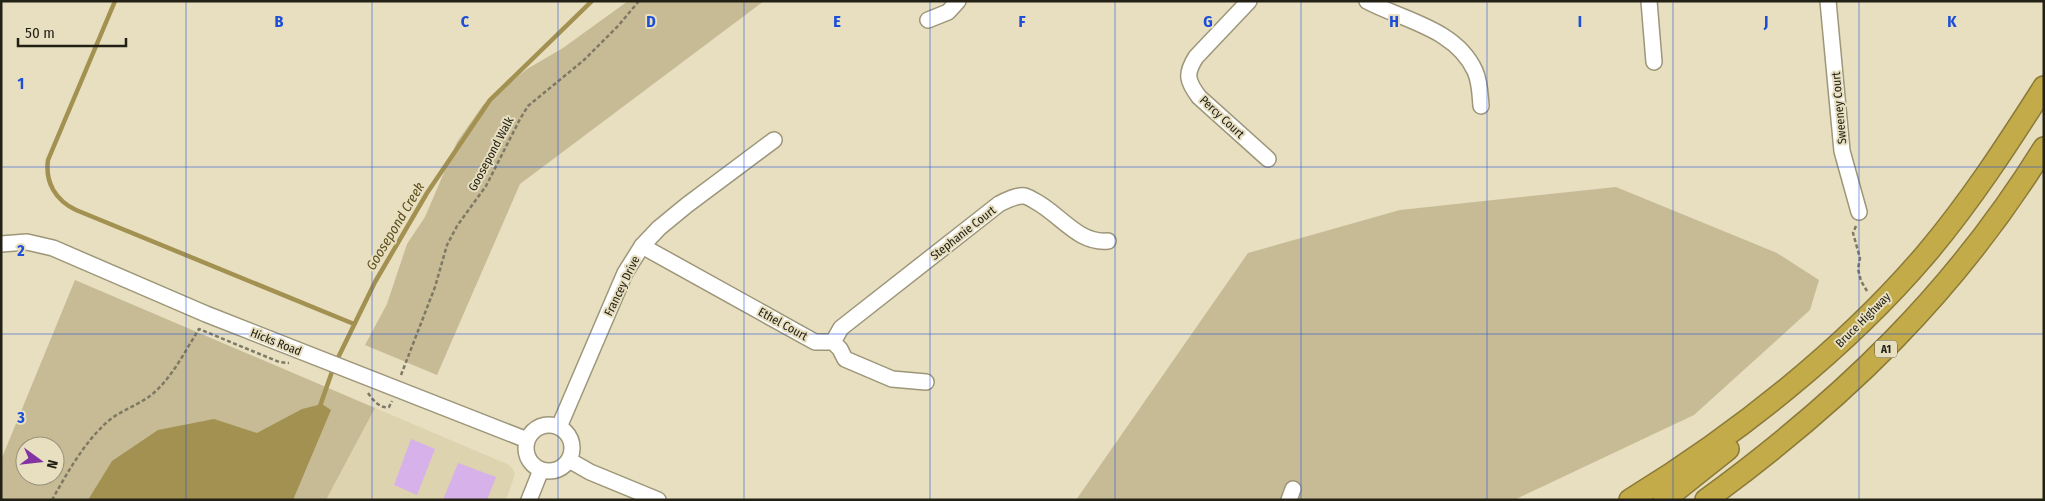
<svg xmlns="http://www.w3.org/2000/svg" width="2045" height="501" font-family="'Fira Sans Condensed',sans-serif">
	<style>
		.built { fill: #ddd3ae }
		.green { fill: #c6bb95; fill-rule: evenodd }
		.water { fill: #a29150 }
		.lines { fill: none; stroke-linecap: round; stroke-linejoin: round }
		.stream { stroke: #a29150; stroke-width: 4.5 }
		.building { fill: #d7b1e9 }
		.minor-casing { stroke: #9d9679; stroke-width: 18 }
		.highway-casing { stroke: #8b7a37; stroke-width: 24 }
		.path { stroke: #7e7965; stroke-width: 2.5; stroke-dasharray: 4 2.5; stroke-linecap: butt }
		.minor { stroke: #fff; stroke-width: 15 }
		.highway { stroke: #c3ab49; stroke-width: 21 }
		.grid { fill: none; stroke: #1d4ed8; stroke-width: 1; stroke-opacity: 0.55 }
		.labels { text-anchor: middle; stroke-width: 4; stroke-linejoin: round; paint-order: stroke }
		.shield { fill: #e7dfc0; stroke: #5e5948; stroke-width: 1 }
		.shield-label { font-size: 11px; font-weight: bold; fill: #232015 }
		.street-label { font-size: 12px; fill: #232015; stroke: #e7dfc0 }
		.water-label { font-size: 14px; font-style: italic; fill: #5c4f1d; stroke: #e7dfc0 }
		.grid-label { font-size: 16px; text-anchor: middle; font-weight: bold; fill: #1d4ed8; stroke: #e7dfc0; stroke-width: 4; stroke-linejoin: round; paint-order: stroke }
	</style>
	<rect width="100%" height="100%" fill="#e7dfc0"/>
	<!-- built -->
	<path class="built" d="M375 408 507 464 512 468 515 474 506 500H326Z"/>
	<!-- green -->
	<g class="green">
		<path d="M628 1H764L520 184 437 375 365 345 387 304 407 244 425 217 457 142 483 105 527 69 563 48Z"/>
		<path d="M1616 187 1777 253 1819 280 1810 310 1694 415 1514 500H1076L1248 253 1400 210Z"/>
		<path d="M75 280 375 408 326 500H1V460ZM25 446H55V476H25Z"/>
	</g>
	<!-- water -->
	<path class="water" d="M322 404 331 410 293 500H88L112 461 158 430 214 419 257 433 302 409Z"/>
	<g class="lines">
		<!-- stream -->
		<g class="stream">
			<path d="M115 1 48 160C45 182 55 200 76 210L354 324"/>
			<path d="M319 409 334 366 375 282 427 193 490 100 592 1"/>
		</g>
	</g>
	<!-- building -->
	<g class="building">
		<path d="M411 439 435 449 417 495 394 485Z"/>
		<path d="M458 463 496 477 487 500H443Z"/>
	</g>
	<g class="lines">
		<!-- minor casing -->
		<g class="minor-casing">
			<g id="minor">
				<path d="M1249 1 1196 57C1185 74 1187 81 1199 97L1268 159"/>
				<path d="M1367 1C1405 21 1456 29 1475 71 1480 82 1480 94 1481 106"/>
				<path d="M1649 1 1654 62"/>
				<path d="M1828 1 1842 151 1859 212"/>
				<path d="M928 20 948 12 958 1"/>
				<path d="M1 244 27 242 53 248 206 314 527 440"/>
				<path d="M642 246 815 342H833L840 349 845 359 892 379 926 382"/>
				<path d="M833 342 841 328 999 204C1007 200 1016 195 1025 196 1028 197 1032 199 1035 201 1060 214 1078 244 1108 241"/>
				<circle cx="549" cy="448" r="23"/>
				<path d="M559 427 625 273 642 246 659 228 687 205 774 140"/>
				<path d="M569 460 590 472 658 500"/>
				<path d="M529 500 541 470"/>
				<path d="M1289 500 1293 489"/>
			</g>
		</g>
		<!-- highway casing -->
		<g class="highway-casing">
			<g id="highway">
				<path d="M1630 500C1736 435 1845 349 1926 254 1970 202 2007 145 2044 87"/>
				<path d="M1664 500 1728 449"/>
				<path d="M1706 500C1844 399 1954 293 2044 148"/>
			</g>
		</g>
		<!-- path -->
		<g class="path">
			<path d="M1856 226 1853 233 1860 258 1858 269 1861 281 1867 291"/>
			<path d="M401 375 435 287 447 245 457 226 486 186 520 119 528 106 584 60 618 26 639 1"/>
			<path d="M368 393C373 400 380 409 389 407L392 401"/>
			<path d="M52 500C67 473 84 443 107 422 120 411 136 406 150 396 171 380 185 351 199 329L279 362 289 363"/>
		</g>
		<!-- minor -->
		<use href="#minor" class="minor"/>
		<!-- highway -->
		<use href="#highway" class="highway"/>
	</g>
	<!-- grid -->
	<path class="grid" d="M186 1V500M372 1V500M558 1V500M744 1V500M930 1V500M1115 1V500M1301 1V500M1487 1V500M1673 1V500M1859 1V500M1 167H2044M1 334H2044"/>
	<g class="labels">
		<!-- shield labels -->
		<rect class="shield" x="1875" y="340.5" width="22" height="17" rx="4"/>
		<g class="shield-label">
			<text x="1886" y="353">A1</text>
		</g>
		<!-- street labels -->
		<g class="street-label">
			<text transform="translate(1839 108) rotate(-95)" y="4">Sweeney Court</text>
			<text transform="translate(1222 117) rotate(43)" y="4">Percy Court</text>
			<text transform="translate(491 154) rotate(-62)" y="4">Goosepond Walk</text>
			<text transform="translate(963 233) rotate(-38)" y="4">Stephanie Court</text>
			<text transform="translate(622 286) rotate(-64)" y="4">Francey Drive</text>
			<text transform="translate(1863 320) rotate(-45)" y="4">Bruce Highway</text>
			<text transform="translate(783 324) rotate(29)" y="4">Ethel Court</text>
			<text transform="translate(276 342) rotate(22)" y="4">Hicks Road</text>
		</g>
		<!-- water labels -->
		<g class="water-label">
			<text transform="translate(395 226) rotate(-59)" y="5">Goosepond Creek</text>
		</g>
	</g>
	<g class="grid-label">
		<text x="279" y="27">B</text>
		<text x="465" y="27">C</text>
		<text x="651" y="27">D</text>
		<text x="837" y="27">E</text>
		<text x="1022" y="27">F</text>
		<text x="1208" y="27">G</text>
		<text x="1394" y="27">H</text>
		<text x="1580" y="27">I</text>
		<text x="1766" y="27">J</text>
		<text x="1952" y="27">K</text>
		<text x="21" y="89">1</text>
		<text x="21" y="256">2</text>
		<text x="21" y="423">3</text>
	</g>
	<!-- border -->
	<rect width="2045" height="501" fill="none" stroke="#232015" stroke-width="5"/>
	<!-- north arrow -->
	<g transform="translate(40 461) rotate(105)"><circle r="24" fill="#e7dfc0" stroke="#99937c"/>
	<path d="M0-4L9 19L0 12L-9 19Z" fill="#8333a2"/>
	<text y="-8" font-size="14" font-weight="bold" text-anchor="middle" fill="#232015">N</text>
	</g>
	<!-- scale -->
	<path d="M18 38v8h108v-8" fill="none" stroke="#232015" stroke-width="2.5"/>
	<text x="25" y="38" font-size="15" fill="#232015" stroke="#e7dfc0" stroke-width="4" paint-order="stroke">50 m</text>
</svg>
